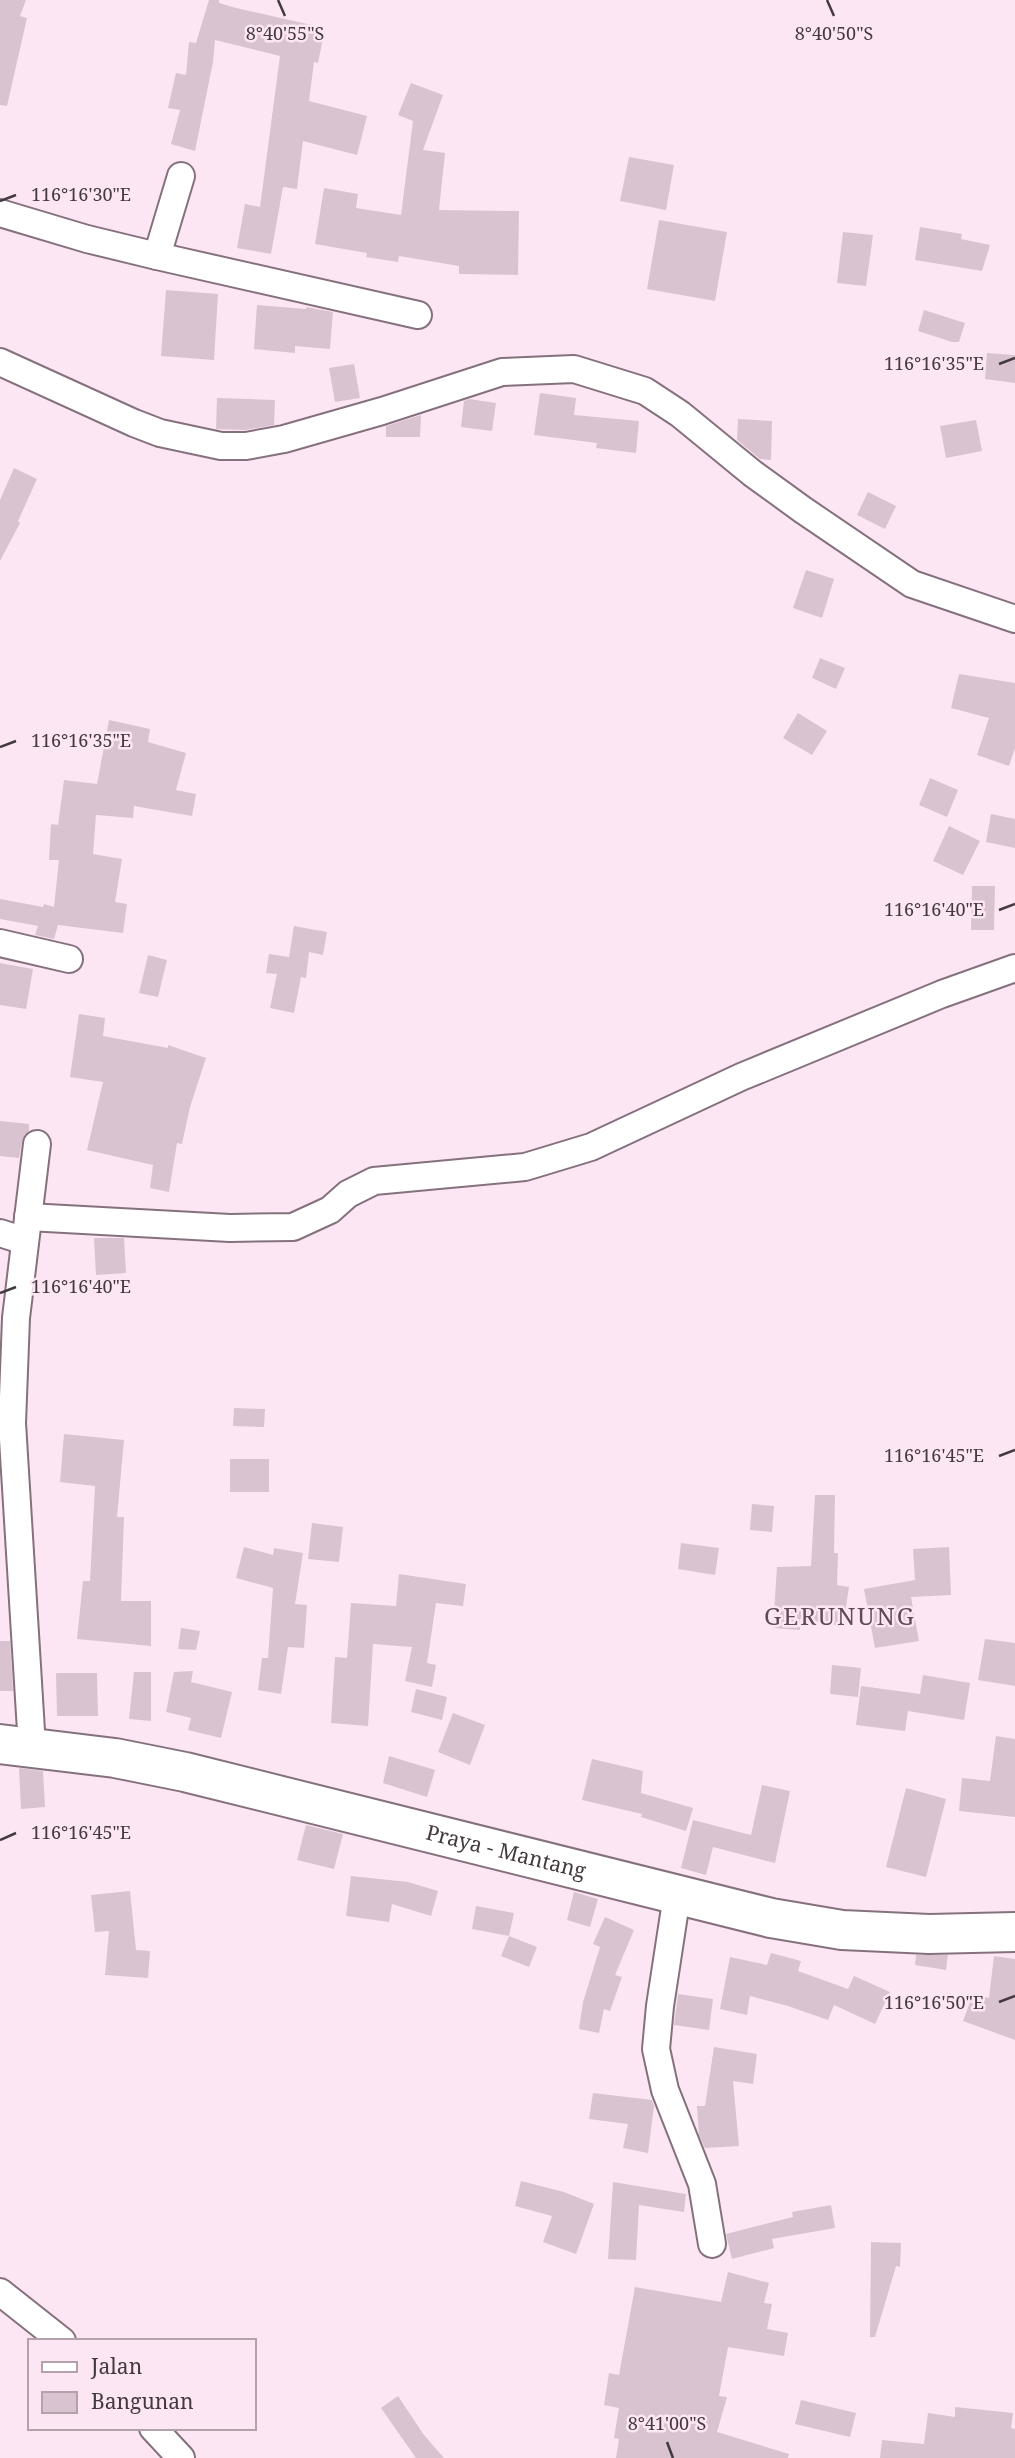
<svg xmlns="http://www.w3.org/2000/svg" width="1015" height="2458" font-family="'Noto Serif',serif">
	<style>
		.building { fill: #dac3d1 }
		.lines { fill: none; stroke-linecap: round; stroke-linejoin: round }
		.street-casing { stroke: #85717d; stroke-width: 30 }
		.primary-casing { stroke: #85717d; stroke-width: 42 }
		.street { stroke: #fff; stroke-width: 26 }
		.primary { stroke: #fff; stroke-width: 38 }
		.ticks { fill: none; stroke: #43393f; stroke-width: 2.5 }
		.labels { text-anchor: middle; stroke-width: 5; stroke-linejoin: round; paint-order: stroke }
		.street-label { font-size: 21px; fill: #43393f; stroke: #fde6f4 }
		.quarter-label { font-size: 24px; letter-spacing: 2px; fill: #5e4b57; stroke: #fde6f4 }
		.ticks-label { font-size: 18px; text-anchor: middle; fill: #43393f; stroke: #fde6f4; stroke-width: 5; stroke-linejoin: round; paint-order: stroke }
	</style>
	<rect width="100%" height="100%" fill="#fde6f4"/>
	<!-- building -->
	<g class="building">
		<path d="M0 0H26L20 16 27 18 7 106 0 105Z"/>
		<path d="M209 0H219V3L236 8 325 28 318 63 314 62 309 101 367 116 357 155 303 141 297 189 283 187 271 254 237 248 245 204 260 207 280 56 215 40 213 62 195 151 171 144 180 110 168 108 176 73 186 75 189 42 196 43Z"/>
		<path d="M411 83 443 95 423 150 445 153 439 210 519 211 518 275 459 274V266L399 256 398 262 366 257 367 253 315 244 324 188 358 194 356 208 401 215 413 121 398 115Z"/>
		<path d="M629 157 674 165 666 210 620 201Z"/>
		<path d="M659 220 727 232 715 301 647 289Z"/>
		<path d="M920 227 962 234 961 239 990 245 982 271 915 260Z"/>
		<path d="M843 232 873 235 866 286 837 283Z"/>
		<path d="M166 290 218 294 214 360 161 356Z"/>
		<path d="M257 305 306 309V307L333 312 330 349 295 346V353L254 349Z"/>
		<path d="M924 310 965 323 959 342H952L918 331Z"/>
		<path d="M987 353 1015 355V383L985 379Z"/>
		<path d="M354 364 360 398 335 402 329 368Z"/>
		<path d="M540 393 576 398 574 415 639 421 636 453 596 448 597 443 534 435Z"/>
		<path d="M217 398 275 400 274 425 245 430 216 429Z"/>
		<path d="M469 399 496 403 492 431 461 427 464 401Z"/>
		<path d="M421 415 420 437H386V426Z"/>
		<path d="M738 419 772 421 771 460 760 459 737 440Z"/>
		<path d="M976 420 982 451 946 458 940 426Z"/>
		<path d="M14 468 37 479 18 521 20 523 0 561V500Z"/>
		<path d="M868 492 896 506 885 529 857 515Z"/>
		<path d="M806 570 834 579 822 618 793 608Z"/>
		<path d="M820 658 845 668 836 689 812 678Z"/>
		<path d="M959 674 1015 683V748L1009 766 977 755 989 718 951 708Z"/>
		<path d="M798 713 827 731 812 755 783 738Z"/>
		<path d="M109 720 150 729 148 742 186 753 176 790 196 794 192 816 134 806 133 818 96 815 93 854 122 859 115 902 127 904 123 933 58 925 54 939 35 935 38 926 0 919V899L43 907 44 904 54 907 59 860H49L51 824 58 825 64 780 97 784Z"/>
		<path d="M930 778 958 790 947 817 919 805Z"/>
		<path d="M991 814 1015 819V848L986 842Z"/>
		<path d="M949 826 980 841 963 875 933 861Z"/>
		<path d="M972 886H995L994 930H971Z"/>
		<path d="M294 926 327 932 323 955 309 952 306 978 301 977 294 1013 270 1008 277 974 266 973 269 954 289 957Z"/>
		<path d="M148 955 167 960 158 997 139 993Z"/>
		<path d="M0 963 33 969 26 1009 0 1005Z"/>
		<path d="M79 1014 105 1018 103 1036 168 1048V1045L206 1058 190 1107 182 1144 177 1143 169 1192 150 1188 153 1165 87 1150 103 1082 70 1077Z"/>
		<path d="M0 1121 29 1124V1131L22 1141 19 1158 0 1156Z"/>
		<path d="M94 1238H124L126 1273 96 1275Z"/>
		<path d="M234 1408 265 1409 264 1427 233 1426Z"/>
		<path d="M64 1434 124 1440 117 1517H124L121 1601H151V1646L77 1639 83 1581H90L95 1486 60 1482Z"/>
		<rect x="230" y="1459" width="39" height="33"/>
		<path d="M815 1495H835L834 1553H838L837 1585 849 1587 843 1626 800 1619V1630L773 1628 777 1567 811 1566Z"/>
		<path d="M752 1504 774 1506 772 1532 750 1530Z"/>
		<path d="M312 1523 343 1527 339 1562 308 1559Z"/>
		<path d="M681 1543 719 1548 715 1575 678 1569Z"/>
		<path d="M244 1547 273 1555 274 1548 303 1553 295 1604 307 1605 304 1648 288 1647 281 1694 258 1690 262 1658H268L273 1588 236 1578Z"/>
		<path d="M949 1547 951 1595 911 1597 919 1641 875 1648 864 1589 915 1580 913 1549Z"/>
		<path d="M399 1574 466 1584 463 1606 436 1603 427 1663 436 1665 432 1687 405 1681 412 1647 373 1644 368 1726 331 1723 335 1657 347 1658 351 1603 396 1606Z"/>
		<path d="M181 1628 200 1631 196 1650 178 1649Z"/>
		<path d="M985 1639 1015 1643V1686L978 1680Z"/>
		<path d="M0 1641H10L13 1691H0Z"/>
		<path d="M832 1665 861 1668 858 1697 830 1694Z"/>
		<path d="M193 1671 191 1682 232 1692 221 1738 188 1730 191 1718 166 1712 174 1672Z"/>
		<path d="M134 1672H151V1721L129 1719Z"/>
		<path d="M56 1673H97L98 1716H57Z"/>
		<path d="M923 1675 970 1683 964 1720 908 1711 905 1731 856 1725 861 1686 920 1694Z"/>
		<path d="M416 1689 447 1697 442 1720 411 1712Z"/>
		<path d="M453 1713 485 1725 470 1765 438 1752Z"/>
		<path d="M996 1736 1015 1739V1817L959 1811 962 1778 990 1781Z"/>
		<path d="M389 1756 435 1770 427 1797 383 1783Z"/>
		<path d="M592 1759 643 1771 641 1793 693 1808 686 1831 641 1817 642 1814 582 1800Z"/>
		<path d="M19 1768 43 1771 45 1807 21 1809Z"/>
		<path d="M762 1785 790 1791 775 1863 713 1847 706 1875 681 1868 693 1820 751 1835Z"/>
		<path d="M906 1788 946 1799 926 1877 886 1867Z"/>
		<path d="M306 1825 343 1834 334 1869 297 1860Z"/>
		<path d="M351 1876 408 1882 438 1891 431 1916 392 1904 389 1922 346 1916Z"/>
		<path d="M130 1891 136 1950 150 1951 148 1978 105 1975 109 1931 95 1932 91 1895Z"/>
		<path d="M574 1892 598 1899 590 1927 567 1920Z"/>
		<path d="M476 1906 514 1913 509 1936 472 1929Z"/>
		<path d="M605 1917 634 1930 615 1975 622 1977 610 2011 604 2009 599 2033 579 2029 583 2002 600 1947 593 1944Z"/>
		<path d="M509 1936 537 1947 529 1967 501 1956Z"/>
		<path d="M771 1953 801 1961 798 1971 848 1989 854 1976 890 1992 875 2024 834 2005 828 2020 788 2006 750 1996 747 2015 720 2009 730 1957 767 1965Z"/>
		<path d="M916 1955H948L946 1970 915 1965Z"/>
		<path d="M994 1956 1015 1959V2040L963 2021 973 1994 989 1998Z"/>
		<path d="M678 1994 713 1999 709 2030 674 2025Z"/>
		<path d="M714 2047 757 2054 753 2084 733 2081 739 2146 705 2148 699 2135 697 2106H705Z"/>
		<path d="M593 2093 652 2100 654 2106 648 2153 623 2148 628 2124 589 2119Z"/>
		<path d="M521 2181 564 2192 594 2204 576 2254 543 2242 552 2216 515 2206Z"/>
		<path d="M613 2182 686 2194 684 2212 639 2205 636 2260 608 2259Z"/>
		<path d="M831 2205 835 2228 772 2239 774 2248 732 2259 726 2234 793 2217 792 2212Z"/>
		<path d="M871 2242 901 2243 900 2267 896 2266 875 2337H870Z"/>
		<path d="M728 2272 769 2283 764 2303 772 2304 767 2329 788 2333 784 2356 728 2347 719 2396 727 2397 717 2432 789 2454 788 2458H616L619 2439 614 2438 619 2408 604 2405 609 2373 619 2375 635 2287 721 2302Z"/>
		<path d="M398 2396 424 2435 444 2458H416L381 2408Z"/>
		<path d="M801 2400 856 2413 850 2437 795 2424Z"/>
		<path d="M955 2407 1013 2413 1011 2428 1015 2429V2458H880L882 2440 924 2444 928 2413 955 2417Z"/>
	</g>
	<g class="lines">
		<!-- street casing -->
		<g class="street-casing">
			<g id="street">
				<path d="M0 213 87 239 157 256 418 315"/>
				<path d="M157 256 181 176"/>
				<path d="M0 362 134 423 160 433 221 446H246L284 439 382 411 502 372 574 369 645 391 680 414 752 473 803 510 912 584 1015 619"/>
				<path d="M0 943 69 959"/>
				<path d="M28 1217 230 1228 293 1227 330 1210 348 1194 374 1181 525 1167 591 1147 741 1077 942 994 1015 968"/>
				<path d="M0 1233 25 1241"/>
				<path d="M32 1747 12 1423 16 1318 37 1144"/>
				<path d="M677 1895 660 2006 656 2049 665 2090 702 2184 712 2244"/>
				<path d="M0 2292 62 2341"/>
				<path d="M153 2428 181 2458"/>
			</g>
		</g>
		<!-- primary casing -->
		<g class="primary-casing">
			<g id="primary">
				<path id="s1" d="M0 1744 115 1758 185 1772 771 1918 842 1930 929 1934 1015 1932"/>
			</g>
		</g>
		<!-- street -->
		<use href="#street" class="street"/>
		<!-- primary -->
		<use href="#primary" class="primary"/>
	</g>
	<!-- ticks -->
	<path class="ticks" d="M278 0 285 16M827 0 834 16M0 201 16 195M999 364 1015 358M0 747 16 741M999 910 1015 904M0 1293 16 1287M999 1456 1015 1450M0 1840 16 1833M999 2002 1015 1996M667 2442 673 2458"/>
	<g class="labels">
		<!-- street labels -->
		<g class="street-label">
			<text dy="7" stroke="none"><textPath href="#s1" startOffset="518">Praya - Mantang</textPath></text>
		</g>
		<!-- quarter labels -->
		<g class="quarter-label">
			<text x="840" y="1625">GERUNUNG</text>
		</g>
	</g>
	<g class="ticks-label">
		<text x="285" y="40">8°40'55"S</text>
		<text x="834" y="40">8°40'50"S</text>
		<text x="81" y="201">116°16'30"E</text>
		<text x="934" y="370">116°16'35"E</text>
		<text x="81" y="747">116°16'35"E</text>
		<text x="934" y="916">116°16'40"E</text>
		<text x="81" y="1293">116°16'40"E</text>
		<text x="934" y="1462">116°16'45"E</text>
		<text x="81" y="1839">116°16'45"E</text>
		<text x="934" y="2009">116°16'50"E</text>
		<text x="667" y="2430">8°41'00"S</text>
	</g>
	<!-- legend -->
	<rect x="28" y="2339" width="228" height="91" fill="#fde6f4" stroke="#b3a1ac" stroke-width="2"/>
	<rect x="42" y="2362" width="35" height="10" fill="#ffffff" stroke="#b3a1ac" stroke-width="2"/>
	<text x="91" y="2374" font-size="21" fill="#43393f">Jalan</text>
	<rect x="42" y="2392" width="35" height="21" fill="#dac3d1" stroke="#b3a1ac" stroke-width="2"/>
	<text x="91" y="2409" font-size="21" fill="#43393f">Bangunan</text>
</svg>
